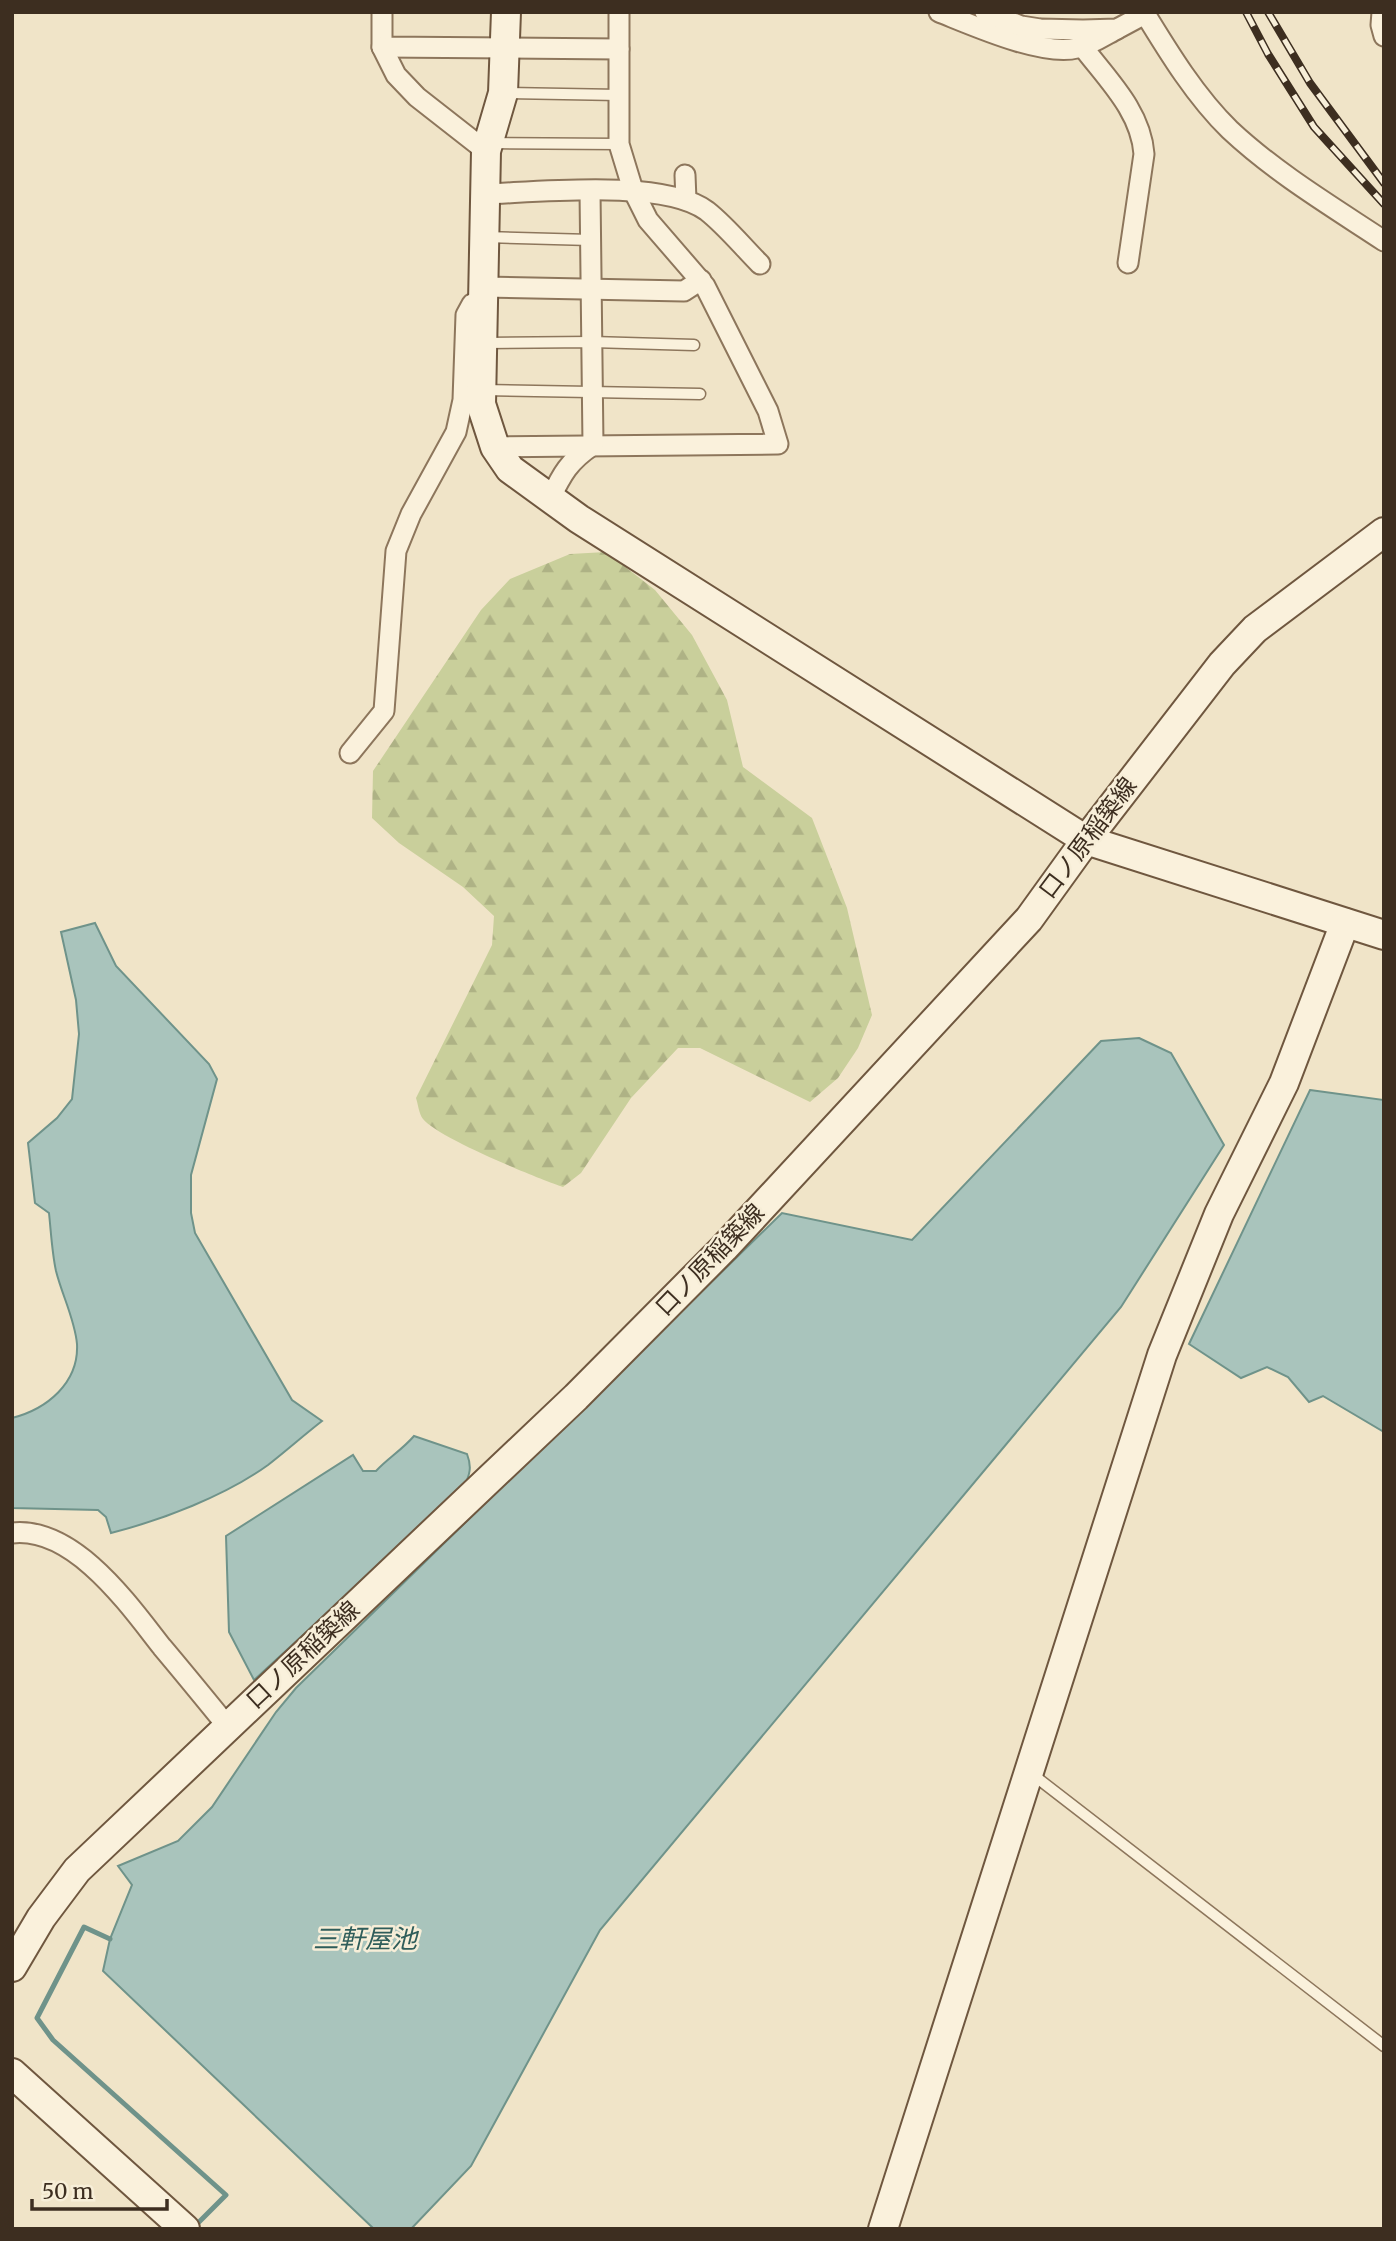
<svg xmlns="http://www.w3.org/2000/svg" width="1396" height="2241" font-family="Merriweather,'Noto Sans JP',serif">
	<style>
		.forest { fill: url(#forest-firs) }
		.water { fill: #a9c4bc; stroke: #6f938a; stroke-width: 2 }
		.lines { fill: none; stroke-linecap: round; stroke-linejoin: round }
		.stream { stroke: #6f938a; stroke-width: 5 }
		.lane-casing { stroke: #8d765c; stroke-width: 13 }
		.street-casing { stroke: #8d765c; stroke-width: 23 }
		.secondary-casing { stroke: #6f573f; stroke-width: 32 }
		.lane { stroke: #faf1dc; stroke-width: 10 }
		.street { stroke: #faf1dc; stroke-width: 19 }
		.secondary { stroke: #faf1dc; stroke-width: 28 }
		.rail-casing { stroke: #3d2e20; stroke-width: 8 }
		.rail { stroke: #f7eed8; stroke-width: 5; stroke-dasharray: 16; stroke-linecap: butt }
		.labels { text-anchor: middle; stroke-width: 5; stroke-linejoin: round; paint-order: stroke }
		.street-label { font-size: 24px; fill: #3d2e20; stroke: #f7eed8 }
		.water-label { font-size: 26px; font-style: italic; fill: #2f5d5a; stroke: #f7eed8 }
	</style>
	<defs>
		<pattern id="forest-firs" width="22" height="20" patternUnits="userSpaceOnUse" patternTransform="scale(1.75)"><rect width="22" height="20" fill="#c9cf9b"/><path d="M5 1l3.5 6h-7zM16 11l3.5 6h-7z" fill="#aeb285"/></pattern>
	</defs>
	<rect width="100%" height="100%" fill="#f0e4c8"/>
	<!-- forest -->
	<path class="forest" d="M606 552 655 590 692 635 727 700 743 767 812 818 847 908 872 1015 858 1048 838 1078 810 1102 700 1048H678L631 1098 581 1173 563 1187C537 1178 438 1138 423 1119 419 1114 418 1104 416 1098L492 945 494 916 463 887 399 843 372 818 373 771 481 610 510 579 570 554Z"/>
	<!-- water -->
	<g class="water">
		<path d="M95 923 116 966 209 1064 217 1079 191 1175V1213L195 1233 292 1400 322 1421C304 1435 286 1451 268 1465 225 1496 162 1520 111 1533L106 1517 98 1510 12 1508V1418C47 1409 79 1383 77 1344 75 1320 62 1295 56 1271 52 1253 51 1232 49 1213L35 1203 28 1143 57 1118 72 1099 79 1034 76 1000 61 932Z"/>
		<path d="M1139 1038 1171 1053 1224 1145 1121 1307 600 1930 471 2166 411 2229H374L103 1971 110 1939 132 1885 118 1866 178 1841 212 1807 276 1712 296 1688 782 1213 912 1240 1101 1041Z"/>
		<path d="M1310 1090 1384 1100V1432L1323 1396 1309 1402 1288 1377 1267 1367 1241 1378 1189 1344Z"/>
		<path d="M414 1436 467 1454C472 1467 470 1474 464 1487L254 1680 229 1632 226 1536 353 1455 363 1471H376C388 1458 402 1450 414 1436Z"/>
	</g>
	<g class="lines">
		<!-- stream -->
		<path class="stream" d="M110 1939 84 1927 37 2018 53 2040 226 2195 193 2228"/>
		<!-- lane casing -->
		<g class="lane-casing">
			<g id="lane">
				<path d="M507 93 619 95"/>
				<path d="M492 143 619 144"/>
				<path d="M486 237 591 240"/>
				<path d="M485 343 592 342 694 345"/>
				<path d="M483 390 700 394"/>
				<path d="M1032 1774 1384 2046"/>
			</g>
		</g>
		<!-- street casing -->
		<g class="street-casing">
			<g id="street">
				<path d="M382 12V47L619 49"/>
				<path d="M939 12C972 25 1043 57 1077 48 1091 45 1104 36 1117 29"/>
				<path d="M985 12 1021 26 1040 29 1083 30 1117 29 1145 14"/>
				<path d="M1144 12C1169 53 1196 97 1230 130 1276 173 1331 206 1384 241"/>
				<path d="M1382 12 1381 25 1384 36"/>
				<path d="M1082 46C1107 79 1141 111 1144 154L1128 263"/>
				<path d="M382 47 396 75 417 97 486 151"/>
				<path d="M685 175 686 200"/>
				<path d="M486 194C540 192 664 179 707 211 726 226 743 247 760 264"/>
				<path d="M484 287 684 291 701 280"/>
				<path d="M495 447 778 444 768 411 705 286 648 220 633 190 619 144V12"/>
				<path d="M550 499C562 474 569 461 593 445L590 191"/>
				<path d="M350 753 384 711 396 551 411 514 456 432 463 400 466 315 472 304 483 301"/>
				<path d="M12 1533C74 1526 129 1605 162 1647 184 1673 206 1700 228 1727"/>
			</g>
		</g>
		<!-- secondary casing -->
		<g class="secondary-casing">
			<g id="secondary">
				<path d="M506 12 503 93 486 151 481 404 495 447 510 469 579 519 1086 840 1384 935"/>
				<path d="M12 1967 41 1918 77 1870 576 1397 724 1248 1029 919 1086 840 1222 664 1255 629 1384 532"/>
				<path d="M12 2073 185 2229"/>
				<path d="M883 2229 1162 1355 1219 1214 1284 1083 1345 923"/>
			</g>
		</g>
		<!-- lane -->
		<use href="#lane" class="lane"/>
		<!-- street -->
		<use href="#street" class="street"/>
		<!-- secondary -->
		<use href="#secondary" class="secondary"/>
		<!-- rail casing -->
		<g class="rail-casing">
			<g id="rail">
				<path d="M1246 12 1268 54 1314 127 1384 204"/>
				<path d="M1268 12 1310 83 1384 183"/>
			</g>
		</g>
		<!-- rail -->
		<use href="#rail" class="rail"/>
	</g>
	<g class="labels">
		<!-- street labels -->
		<g class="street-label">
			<text transform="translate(1088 838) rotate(-53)" y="8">口ノ原稲築線</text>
			<text transform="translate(710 1260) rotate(-46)" y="8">口ノ原稲築線</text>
			<text transform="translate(303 1655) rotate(-43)" y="8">口ノ原稲築線</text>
		</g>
		<!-- water labels -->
		<g class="water-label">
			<text x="365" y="1948">三軒屋池</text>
		</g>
	</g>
	<!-- border -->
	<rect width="1396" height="2241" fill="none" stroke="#3d2e20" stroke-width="28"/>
	<!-- scale -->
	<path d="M32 2199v10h135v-10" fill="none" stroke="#3d2e20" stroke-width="3.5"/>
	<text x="42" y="2199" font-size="21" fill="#3d2e20" stroke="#f7eed8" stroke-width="5" paint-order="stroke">50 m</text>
</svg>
